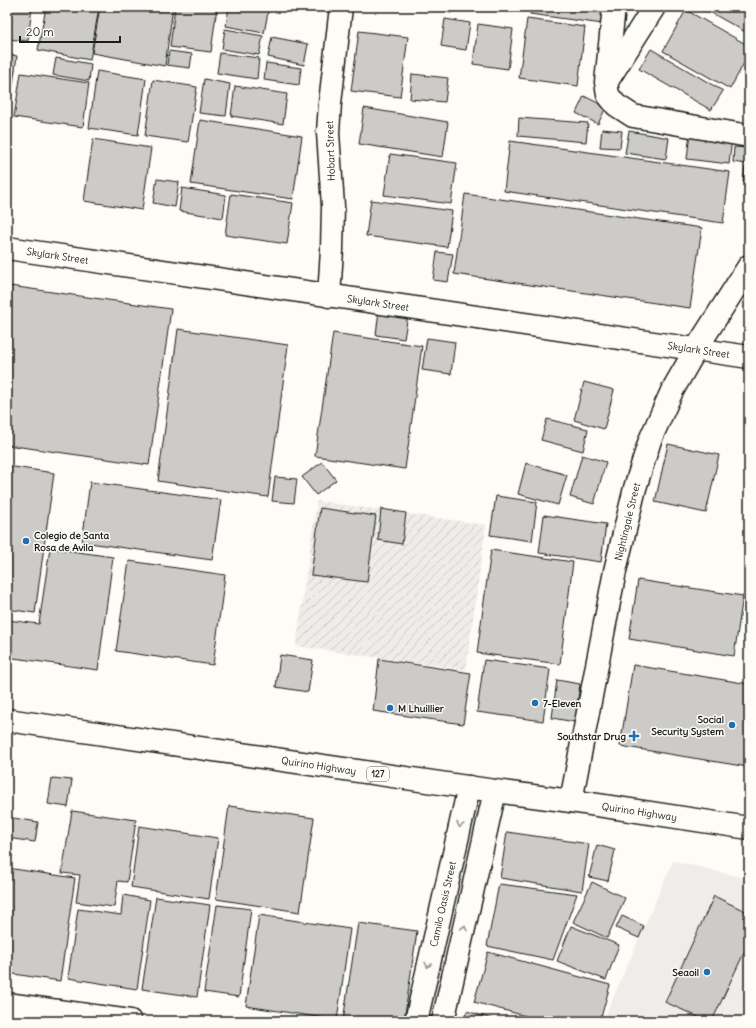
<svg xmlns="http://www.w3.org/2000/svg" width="756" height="1028" font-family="Delius,sans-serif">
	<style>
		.built { fill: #eeede9 }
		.industrial { fill: url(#industrial-furrows) }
		.building { fill: #cccbc8; stroke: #1c1c1c }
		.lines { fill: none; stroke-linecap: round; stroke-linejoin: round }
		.minor-casing { stroke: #1c1c1c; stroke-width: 25 }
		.tertiary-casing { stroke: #1c1c1c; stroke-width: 25 }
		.primary-casing { stroke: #1c1c1c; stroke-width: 25 }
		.minor { stroke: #fdfcf7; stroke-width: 22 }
		.tertiary { stroke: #fdfcf7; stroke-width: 22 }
		.primary { stroke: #fdfcf7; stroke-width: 22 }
		.oneway { stroke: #989794 }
		.poi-dot { fill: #1f6fb2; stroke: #fdfcf7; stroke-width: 1.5 }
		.labels { text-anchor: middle; stroke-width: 3; stroke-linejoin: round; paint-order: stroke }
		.shield { fill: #fdfcf7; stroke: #605f5e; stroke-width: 1 }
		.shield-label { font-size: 9px; font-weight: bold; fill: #1c1c1c }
		.street-label { font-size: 10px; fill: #1c1c1c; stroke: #fdfcf7 }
		.poi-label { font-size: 10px; font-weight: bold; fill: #1c1c1c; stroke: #fdfcf7; text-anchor: start }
	</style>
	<defs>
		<pattern id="industrial-furrows" width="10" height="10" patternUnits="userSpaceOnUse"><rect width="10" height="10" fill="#eeede9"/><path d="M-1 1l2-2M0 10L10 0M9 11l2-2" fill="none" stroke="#cccbc7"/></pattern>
	</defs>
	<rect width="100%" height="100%" fill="#fdfcf7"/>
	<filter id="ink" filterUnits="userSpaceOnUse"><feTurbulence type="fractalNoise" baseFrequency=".025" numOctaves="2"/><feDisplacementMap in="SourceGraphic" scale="8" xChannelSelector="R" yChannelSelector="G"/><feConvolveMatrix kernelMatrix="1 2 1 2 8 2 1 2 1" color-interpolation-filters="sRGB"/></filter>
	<g filter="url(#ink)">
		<!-- built -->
		<path class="built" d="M673 861 749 879V1021H603Z"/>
		<!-- industrial -->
		<path class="industrial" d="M317 501 486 525 466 670 296 646Z"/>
		<!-- building -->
		<g class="building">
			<path d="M7 7H32L28 41 7 39Z"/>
			<path d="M46 7H99L90 60 38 50Z"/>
			<path d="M100 7H173L165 66 92 53Z"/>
			<path d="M175 7H217L211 52 170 47Z"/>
			<path d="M229 7H269L264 33 226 26Z"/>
			<path d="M440 7H454L451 13Z"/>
			<path d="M487 7H506V9Z"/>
			<path d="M531 7H612L610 25 530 14Z"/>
			<path d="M701 7H749V34Z"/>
			<path d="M686 10 749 46V54L730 89 663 51Z"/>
			<path d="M445 19 470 23 466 50 441 46Z"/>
			<path d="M527 19 585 27 578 86 519 78Z"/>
			<path d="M478 24 513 29 508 69 473 64Z"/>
			<path d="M225 29 263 36 259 55 222 49Z"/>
			<path d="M359 31 408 37 400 97 351 91Z"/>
			<path d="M272 37 308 44 304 65 268 57Z"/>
			<path d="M651 49 723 91 711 110 639 69Z"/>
			<path d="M169 51 192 54 190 68 167 65Z"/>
			<path d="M220 53 259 58 257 79 217 73Z"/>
			<path d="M7 54 17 56 7 126Z"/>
			<path d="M56 58 91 64 89 81 53 75Z"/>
			<path d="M266 63 301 68 299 85 264 80Z"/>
			<path d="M97 71 146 79 138 135 89 128Z"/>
			<path d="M21 73 89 83 83 127 14 117Z"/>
			<path d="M412 74 448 78 445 102 410 99Z"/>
			<path d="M204 79 230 84 226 116 199 113Z"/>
			<path d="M153 80 197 87 188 142 145 136Z"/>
			<path d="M235 86 287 94 283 124 231 116Z"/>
			<path d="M584 96 606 107 598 124 576 113Z"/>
			<path d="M364 108 448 122 443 157 359 144Z"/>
			<path d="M519 118 588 123 586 142 518 136Z"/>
			<path d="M200 120 302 136 293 199 191 184Z"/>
			<path d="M602 129 622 131 620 148 600 147Z"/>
			<path d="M629 131 669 138 666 159 625 153Z"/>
			<path d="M690 132 732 138 729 164 687 159Z"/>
			<path d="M93 139 151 148 142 210 84 201Z"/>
			<path d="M510 141 730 172 723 223 504 191Z"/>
			<path d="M734 147 748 148 746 164 733 162Z"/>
			<path d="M390 154 457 163 451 204 384 195Z"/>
			<path d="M745 167H749V183L743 182Z"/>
			<path d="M157 179 179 182 175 207 153 203Z"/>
			<path d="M182 188 226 195 223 218 179 211Z"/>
			<path d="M231 194 293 203 287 244 225 235Z"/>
			<path d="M465 194 702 228 690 308 454 274Z"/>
			<path d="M371 200 452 211 447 247 366 236Z"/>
			<path d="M437 252 453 254 448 282 433 280Z"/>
			<path d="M10 286 171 309 149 465 7 445V305Z"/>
			<path d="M379 310 408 314 404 339 376 335Z"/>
			<path d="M178 329 288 345 268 497 158 481Z"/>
			<path d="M333 333 422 346 405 469 315 456Z"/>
			<path d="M427 338 455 342 451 374 422 370Z"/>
			<path d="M584 382 614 390 604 429 574 420Z"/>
			<path d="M547 419 588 429 583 451 541 440Z"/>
			<path d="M668 444 719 455 706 513 655 502Z"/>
			<path d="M582 455 606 462 594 504 570 497Z"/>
			<path d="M322 462 336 480 316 495 302 477Z"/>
			<path d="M526 463 567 475 558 505 518 494Z"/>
			<path d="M7 466 54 473 35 613 7 609Z"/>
			<path d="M275 477 297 479 294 503 272 501Z"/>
			<path d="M90 482 221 500 212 560 82 542Z"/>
			<path d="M496 496 537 502 532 541 490 535Z"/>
			<path d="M320 508 376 516 367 582 311 575Z"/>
			<path d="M381 509 406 513 402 544 378 540Z"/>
			<path d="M544 515 606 524 601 562 539 553Z"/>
			<path d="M50 548 113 557 98 670 7 657V627L8 620 39 624Z"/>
			<path d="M491 550 573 562 560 664 477 653Z"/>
			<path d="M129 561 225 575 213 665 116 651Z"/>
			<path d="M638 580 743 596 734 656 629 639Z"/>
			<path d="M280 655 313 660 308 692 276 687Z"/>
			<path d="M379 659 471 673 463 724 373 711Z"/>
			<path d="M484 660 550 669 543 721 477 712Z"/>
			<path d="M633 665 749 684V760L748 767 620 746Z"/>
			<path d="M557 680 580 684 575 722 552 718Z"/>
			<path d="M52 778 72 780 68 807 48 804Z"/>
			<path d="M229 806 314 818 300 912 216 899Z"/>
			<path d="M72 811 136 820 127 882 118 881 114 907 76 902 80 875 62 873Z"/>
			<path d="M7 817 38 822 35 842 7 838Z"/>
			<path d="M139 826 218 838 209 899 131 887Z"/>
			<path d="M507 832 589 844 582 891 500 878Z"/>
			<path d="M597 845 615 850 608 881 589 877Z"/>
			<path d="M7 868 75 878 60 981 7 973Z"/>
			<path d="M592 882 625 898 607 938 573 922Z"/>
			<path d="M499 884 577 894 553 960 487 946Z"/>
			<path d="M123 895 150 900 137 989 68 978 78 909 121 915Z"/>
			<path d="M714 896 749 913V942L712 1021H707L665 1002Z"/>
			<path d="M156 897 210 905 197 997 142 989Z"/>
			<path d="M217 905 251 909 239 997 204 992Z"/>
			<path d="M259 915 350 929 337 1020 246 1006Z"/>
			<path d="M622 916 644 926 639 938 616 928Z"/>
			<path d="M358 923 417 931 404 1021H343Z"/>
			<path d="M571 926 619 945 606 980 557 961Z"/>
			<path d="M488 952 610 985 600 1021H544L474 1002Z"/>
			<path d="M467 1011 498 1021H463Z"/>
			<path d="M426 1015 436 1018 435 1021H424Z"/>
		</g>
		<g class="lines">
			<!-- minor casing -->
			<g class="minor-casing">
				<g id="minor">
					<path d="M614 7 606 82 608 95 616 105 633 116 749 136"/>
					<path d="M609 78 654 7"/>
					<path id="s1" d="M7 248 749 357"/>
					<path d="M329 296 332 250 333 206 328 133 330 103 341 7"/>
					<path d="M7 1004 130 1021"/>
					<path id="s2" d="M416 1021 469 787"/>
					<path d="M443 1021 495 791"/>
				</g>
			</g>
			<!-- tertiary casing -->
			<g class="tertiary-casing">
				<g id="tertiary">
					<path id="s3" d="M571 801 615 571 635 488 650 440 672 391 696 349 749 266"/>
				</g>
			</g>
			<!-- primary casing -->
			<g class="primary-casing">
				<g id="primary">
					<path id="s4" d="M7 720 495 791 571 801 749 828"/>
				</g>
			</g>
			<!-- minor -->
			<use href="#minor" class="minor"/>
			<!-- tertiary -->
			<use href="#tertiary" class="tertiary"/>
			<!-- primary -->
			<use href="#primary" class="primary"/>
		</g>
		<!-- one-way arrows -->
		<defs><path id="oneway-chevron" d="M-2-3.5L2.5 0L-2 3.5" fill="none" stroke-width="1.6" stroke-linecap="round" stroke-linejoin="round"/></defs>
		<g class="oneway">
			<use href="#oneway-chevron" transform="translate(460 825) rotate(103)"/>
			<use href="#oneway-chevron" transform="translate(464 928) rotate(-77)"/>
			<use href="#oneway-chevron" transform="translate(428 965) rotate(103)"/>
		</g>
	</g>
	<!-- markers -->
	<g class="poi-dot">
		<circle cx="26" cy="541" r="4"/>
		<circle cx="535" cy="703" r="4"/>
		<circle cx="390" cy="708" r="4"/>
		<circle cx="732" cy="725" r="4"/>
		<path d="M632 730h4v4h4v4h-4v4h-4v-4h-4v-4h4z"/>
		<circle cx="707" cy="972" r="4"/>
	</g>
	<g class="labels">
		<!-- shield labels -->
		<rect class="shield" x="367" y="767" width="22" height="14" rx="3"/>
		<g class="shield-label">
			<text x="378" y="777">127</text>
		</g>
		<!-- street labels -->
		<g class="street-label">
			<text transform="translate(330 151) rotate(-92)" y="4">Hobart Street</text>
			<text dy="4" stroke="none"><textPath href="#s1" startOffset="51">Skylark Street</textPath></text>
			<text dy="4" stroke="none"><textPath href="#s1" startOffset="375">Skylark Street</textPath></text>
			<text dy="4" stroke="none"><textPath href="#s1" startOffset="699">Skylark Street</textPath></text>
			<text dy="4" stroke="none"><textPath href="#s3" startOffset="285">Nightingale Street</textPath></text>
			<text dy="4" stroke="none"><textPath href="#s4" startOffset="315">Quirino Highway</textPath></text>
			<text dy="4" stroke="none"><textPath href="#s4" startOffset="639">Quirino Highway</textPath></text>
			<text dy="4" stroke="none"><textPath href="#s2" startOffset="120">Camilo Oasis Street</textPath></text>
		</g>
		<!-- poi labels -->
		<g class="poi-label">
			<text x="34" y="539">Colegio de Santa<tspan x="34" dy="12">Rosa de Avila</tspan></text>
			<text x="543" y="707">7-Eleven</text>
			<text x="398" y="712">M Lhuillier</text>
			<text x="724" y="723" text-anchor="end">Social<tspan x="724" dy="12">Security System</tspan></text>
			<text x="626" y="740" text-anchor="end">Southstar Drug</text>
			<text x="699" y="976" text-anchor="end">Seaoil</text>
		</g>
	</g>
	<!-- margin -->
	<rect width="756" height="1028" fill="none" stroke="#fdfcf7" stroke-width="24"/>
	<rect x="12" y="12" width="732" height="1004" fill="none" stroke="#1c1c1c" stroke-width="1.5" filter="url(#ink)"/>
	<!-- scale -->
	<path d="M20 36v6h100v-6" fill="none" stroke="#1c1c1c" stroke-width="2"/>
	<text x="26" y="36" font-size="12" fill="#1c1c1c" stroke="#fdfcf7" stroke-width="3" paint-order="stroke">20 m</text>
</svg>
